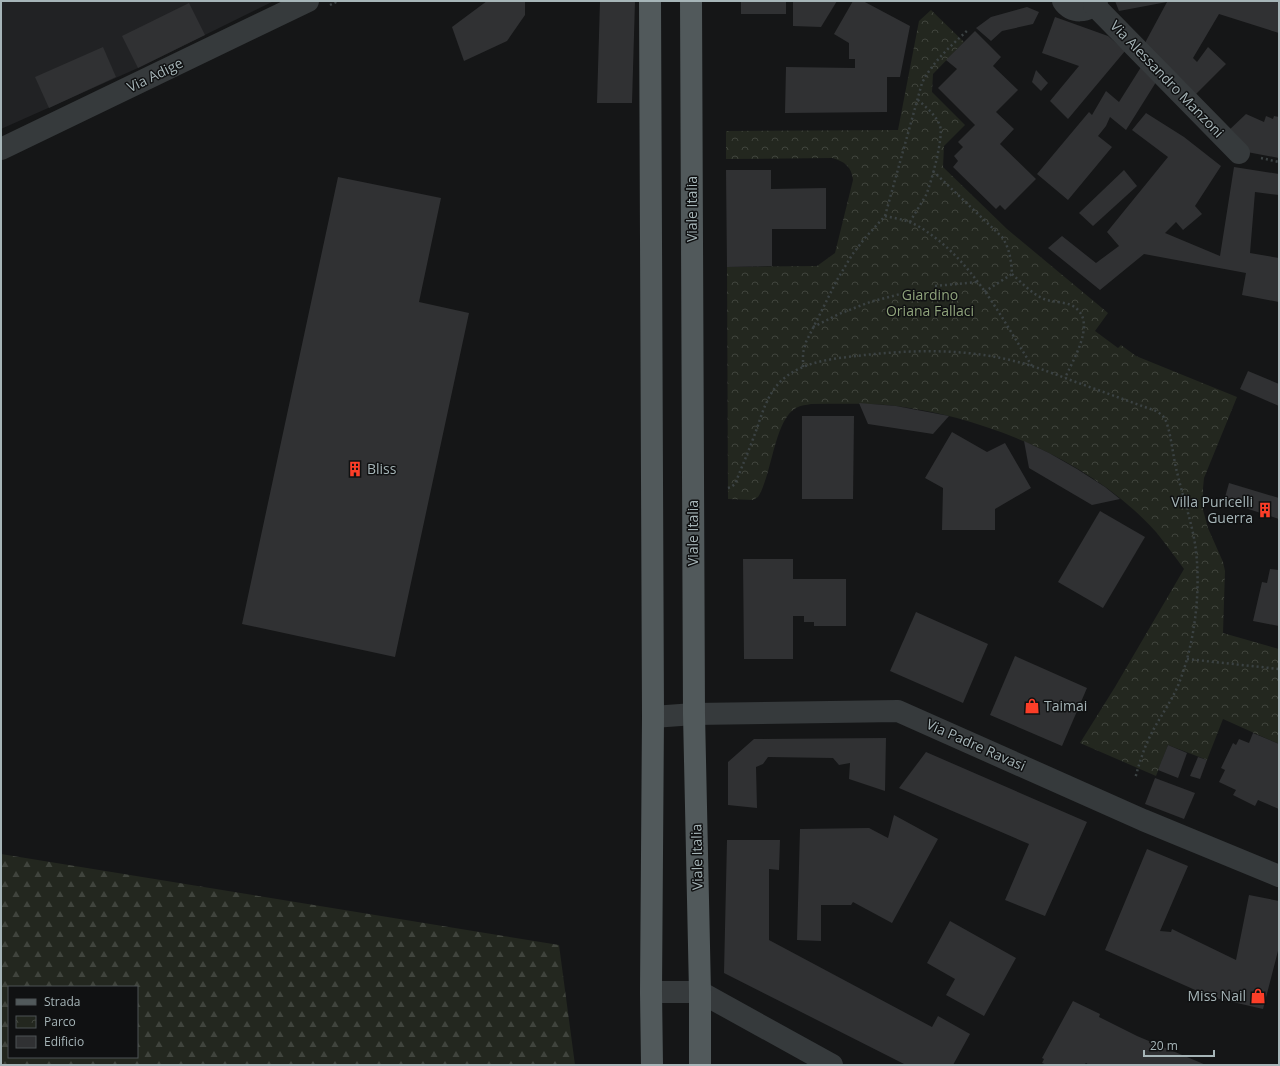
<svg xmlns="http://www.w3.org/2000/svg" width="1280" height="1066" font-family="'Open Sans',sans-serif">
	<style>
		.built { fill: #212224 }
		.forest { fill: url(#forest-firs); fill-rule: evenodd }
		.park { fill: url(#park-crowns) }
		.building { fill: #303133 }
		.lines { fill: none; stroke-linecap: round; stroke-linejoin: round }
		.path { stroke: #3b4243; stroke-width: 2.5; stroke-dasharray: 2 3; stroke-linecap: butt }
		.minor { stroke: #363a3c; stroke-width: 22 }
		.primary { stroke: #51595b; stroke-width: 22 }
		.labels { text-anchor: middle; stroke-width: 3; stroke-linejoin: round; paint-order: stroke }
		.street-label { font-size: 14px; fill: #a6b5b8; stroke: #101112 }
		.park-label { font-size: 14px; fill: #90a47c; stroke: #101112 }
		.poi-label { font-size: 14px; fill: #a6b5b8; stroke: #101112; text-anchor: start }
	</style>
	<defs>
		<pattern id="forest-firs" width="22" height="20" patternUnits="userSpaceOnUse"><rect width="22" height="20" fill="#23271f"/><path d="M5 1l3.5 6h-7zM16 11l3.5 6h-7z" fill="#40443d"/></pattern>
		<pattern id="park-crowns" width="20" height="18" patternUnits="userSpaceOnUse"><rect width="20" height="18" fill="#23271f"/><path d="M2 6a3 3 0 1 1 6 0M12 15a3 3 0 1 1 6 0" fill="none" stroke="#40443d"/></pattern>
	</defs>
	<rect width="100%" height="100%" fill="#151617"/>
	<!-- built -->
	<path class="built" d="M1 1H274L138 68 1 129Z"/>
	<!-- forest -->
	<path class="forest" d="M1 854 559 945 575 1065H1ZM9 987H137V1057H9Z"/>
	<!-- park -->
	<path class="park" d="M931 10 964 42 933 74 932 92 965 125 944 146 943 167 1007 229 1108 313 1095 331 1118 348 1121 345 1136 356 1237 397 1204 478 1203 488V510L1208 528 1223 562 1225 571 1223 633 1279 649V744L1223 719 1207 760 1168 745 1156 776 1080 743 1115 687 1184 569C1175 557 1166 544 1156 532 1093 462 989 418 896 406 868 403 840 404 811 404 806 405 801 405 796 408 774 420 772 476 758 497L753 500 728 499 727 267 817 266 835 253 853 180C852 167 844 161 832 158L726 159V131L898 130 919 21Z"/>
	<!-- building -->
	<g class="building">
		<path d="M487 1H525V15L507 41 464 61 452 27Z"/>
		<path d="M600 1H635L632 103H597Z"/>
		<rect x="741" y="1" width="45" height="13"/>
		<path d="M793 1H837L821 27 793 26Z"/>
		<path d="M853 1H863L910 26 900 77H887V112L785 113 786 67 855 68V59H849V43L834 34Z"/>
		<path d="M1115 1H1279V33L1219 14 1193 58 1197 62 1208 47 1226 64 1192 98 1145 47 1146 41 1167 2 1119 11Z"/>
		<path d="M189 3 205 35 138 68 122 36Z"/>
		<path d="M1027 7 1039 12 1033 24 1002 31 991 41 976 28 991 17Z"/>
		<path d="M1055 17 1108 36 1125 51 1068 119 1050 101 1079 66 1042 53Z"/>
		<path d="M975 31 1001 57 993 66 1018 90 996 112 1014 129 1000 144 1036 179 1005 210 1000 205 996 209 953 167 958 161 954 156 963 147 958 142 975 125 938 88 957 69 946 60Z"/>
		<path d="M103 47 116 77 49 108 35 77Z"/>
		<path d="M1143 64 1158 79 1126 130 1110 117 1106 126 1098 136 1112 147 1068 200 1037 174 1089 112 1092 115 1106 91 1119 102Z"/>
		<path d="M1036 70 1048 83 1041 91 1032 82Z"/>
		<path d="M1146 113 1184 137 1221 166 1195 206 1202 214 1183 230 1176 222 1165 233 1220 256 1234 167 1279 174V195L1255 192 1250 253 1279 258V302L1242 295 1246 273 1144 254 1100 290 1048 248 1062 236 1096 263 1119 246 1107 232 1168 157 1132 130Z"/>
		<path d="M1246 114 1264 122 1266 116 1273 119 1274 116 1279 117V158L1247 152 1227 132Z"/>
		<path d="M726 170H771V189L826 188V229H772V266L727 267Z"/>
		<path d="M1124 170 1137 186 1093 226 1079 213Z"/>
		<path d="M338 177 441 198 419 302 469 313 395 657 242 624Z"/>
		<path d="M1248 371 1279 384V406L1240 389Z"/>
		<path d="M859 403 896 406 949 416 933 434 868 424Z"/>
		<path d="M802 416H854L853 499H802Z"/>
		<path d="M952 432 987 452 1005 443 1031 488 995 509V530H942L943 488 925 478Z"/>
		<path d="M1024 441 1049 453 1077 469 1105 487 1120 499 1092 505 1029 468Z"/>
		<path d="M1229 483 1279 498V519L1224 501Z"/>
		<path d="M1100 511 1145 537 1103 608 1058 582Z"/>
		<path d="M743 559H793V579H846V626H814V622H804V616H793V659H744Z"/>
		<path d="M1270 569 1279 570V626L1253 621 1262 582 1267 583Z"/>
		<path d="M916 612 988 644 963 703 890 671Z"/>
		<path d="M1015 656 1087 688 1062 746 990 715Z"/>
		<path d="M1253 733 1279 744V809L1258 800 1255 806 1233 795 1236 790 1219 782 1225 770 1221 768 1233 743 1236 745 1239 739 1249 743Z"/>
		<path d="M886 738 885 791 849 779 850 763 839 765 833 758 768 757 763 764 756 767 757 808 728 805V762L754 739Z"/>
		<path d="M1168 745 1187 753 1178 778 1158 770Z"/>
		<path d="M926 752 1087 822 1045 916 1005 900 1029 844 899 788Z"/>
		<path d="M1198 757 1207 760 1200 779 1190 776Z"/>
		<path d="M1155 778 1195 793 1184 819 1145 804Z"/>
		<path d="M894 815 938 839 892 923 853 902 851 905H821V941L797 940 800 829 869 828 888 838Z"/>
		<path d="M727 840H780L779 870 769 869V940L932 1027 938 1016 970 1034 953 1065H906L724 973Z"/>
		<path d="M1147 849 1188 866 1160 931 1171 932 1172 929 1236 960 1249 895 1279 901V947L1263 1009 1211 997 1105 950Z"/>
		<path d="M950 921 1016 958 984 1016 946 995 955 979 927 963Z"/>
		<path d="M1073 1001 1100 1014 1099 1017 1137 1036 1206 1065H1089L1086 1063 1084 1065H1047L1042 1063 1044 1059 1042 1058Z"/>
	</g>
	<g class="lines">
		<!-- path -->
		<g class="path">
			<path d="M330 5 338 1"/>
			<path d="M1261 158 1279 162"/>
			<path d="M933 171 1002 237C1010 249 1011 260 1012 274L984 292"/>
			<path d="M885 216C893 218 902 219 909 222 918 225 926 231 933 236 977 269 1003 320 1032 366"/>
			<path d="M910 222C915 213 921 204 926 195 931 184 944 136 940 126 936 115 926 107 918 100"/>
			<path d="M1012 274C1022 283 1032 294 1044 299 1054 303 1069 301 1077 309 1095 325 1073 360 1065 378"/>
			<path d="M935 286 978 282"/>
			<path d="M813 327 839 314 870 302 904 293"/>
			<path d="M803 367V353L806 342 837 280 852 255 865 238 885 216 922 83C933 61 952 45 969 29"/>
			<path d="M728 488 731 487 735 484C741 469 747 455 753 439 761 419 765 396 782 380 802 362 830 359 856 356 907 350 959 348 1010 360 1032 365 1052 373 1073 381 1101 391 1128 401 1156 411 1159 413 1163 415 1165 419 1171 431 1173 458 1177 472 1183 498 1193 525 1196 551 1201 595 1194 648 1177 688 1171 701 1163 713 1156 725 1146 742 1140 760 1135 779"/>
			<path d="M1187 659 1279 669"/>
		</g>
		<!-- minor -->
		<g class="minor">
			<path d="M1063 1C1071 14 1089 13 1097 1"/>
			<path d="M1094 5 1239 153"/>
			<path d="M1 149 308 1"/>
			<path d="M653 717 694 714 898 711 1143 820 1279 876"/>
			<path d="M651 992H700L832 1065"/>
		</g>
		<!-- primary -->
		<g class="primary">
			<path d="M650 1 653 717 651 992 652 1065"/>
			<path d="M691 1 694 714 700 992V1065"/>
		</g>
	</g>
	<!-- icons -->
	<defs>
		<g id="building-bare" transform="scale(1.2)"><path d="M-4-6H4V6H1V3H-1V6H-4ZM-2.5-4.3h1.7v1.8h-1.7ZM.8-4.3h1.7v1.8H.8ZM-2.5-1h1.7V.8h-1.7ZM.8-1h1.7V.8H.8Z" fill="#fc3e28" stroke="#101112" stroke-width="2.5" paint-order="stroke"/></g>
		<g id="shop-bare" transform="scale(1.2)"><path d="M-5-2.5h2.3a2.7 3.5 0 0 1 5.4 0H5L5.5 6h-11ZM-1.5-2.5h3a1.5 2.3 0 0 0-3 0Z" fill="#fc3e28" stroke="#101112" stroke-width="2.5" paint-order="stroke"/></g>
	</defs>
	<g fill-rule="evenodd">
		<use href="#building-bare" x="355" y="469"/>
		<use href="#building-bare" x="1265" y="510"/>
		<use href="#shop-bare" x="1032" y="706"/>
		<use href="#shop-bare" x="1258" y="996"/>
	</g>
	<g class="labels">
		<!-- street labels -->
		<g class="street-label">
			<text transform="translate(155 75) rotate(-26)" y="5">Via Adige</text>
			<text transform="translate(1167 79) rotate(46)" y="5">Via Alessandro Manzoni</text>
			<text transform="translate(692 209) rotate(-90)" y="5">Viale Italia</text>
			<text transform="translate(693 533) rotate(-90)" y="5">Viale Italia</text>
			<text transform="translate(976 745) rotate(24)" y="5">Via Padre Ravasi</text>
			<text transform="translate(697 857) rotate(-91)" y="5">Viale Italia</text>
		</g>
		<!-- park labels -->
		<g class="park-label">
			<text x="930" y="300">Giardino<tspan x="930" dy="16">Oriana Fallaci</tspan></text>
		</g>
		<!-- poi labels -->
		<g class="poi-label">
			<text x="367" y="474">Bliss</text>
			<text x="1253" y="507" text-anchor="end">Villa Puricelli<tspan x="1253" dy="16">Guerra</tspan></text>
			<text x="1044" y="711">Taimai</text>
			<text x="1246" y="1001" text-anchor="end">Miss Nail</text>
		</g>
	</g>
	<!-- border -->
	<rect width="1280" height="1066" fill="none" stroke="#a6b5b8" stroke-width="4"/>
	<!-- legend -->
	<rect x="8" y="986" width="130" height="72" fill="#101112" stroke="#4c5354"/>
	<rect x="16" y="999" width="20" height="6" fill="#51595b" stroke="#4c5354"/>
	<text x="44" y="1006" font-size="12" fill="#a6b5b8">Strada</text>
	<rect x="16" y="1016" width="20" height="12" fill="url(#park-crowns)" stroke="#4c5354"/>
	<text x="44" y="1026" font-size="12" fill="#a6b5b8">Parco</text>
	<rect x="16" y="1036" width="20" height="12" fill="#303133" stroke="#4c5354"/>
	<text x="44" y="1046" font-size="12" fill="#a6b5b8">Edificio</text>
	<!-- scale -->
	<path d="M1144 1050v6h70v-6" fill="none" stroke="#a6b5b8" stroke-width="2"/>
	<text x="1150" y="1050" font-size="12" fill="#a6b5b8" stroke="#101112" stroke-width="3" paint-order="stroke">20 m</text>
</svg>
